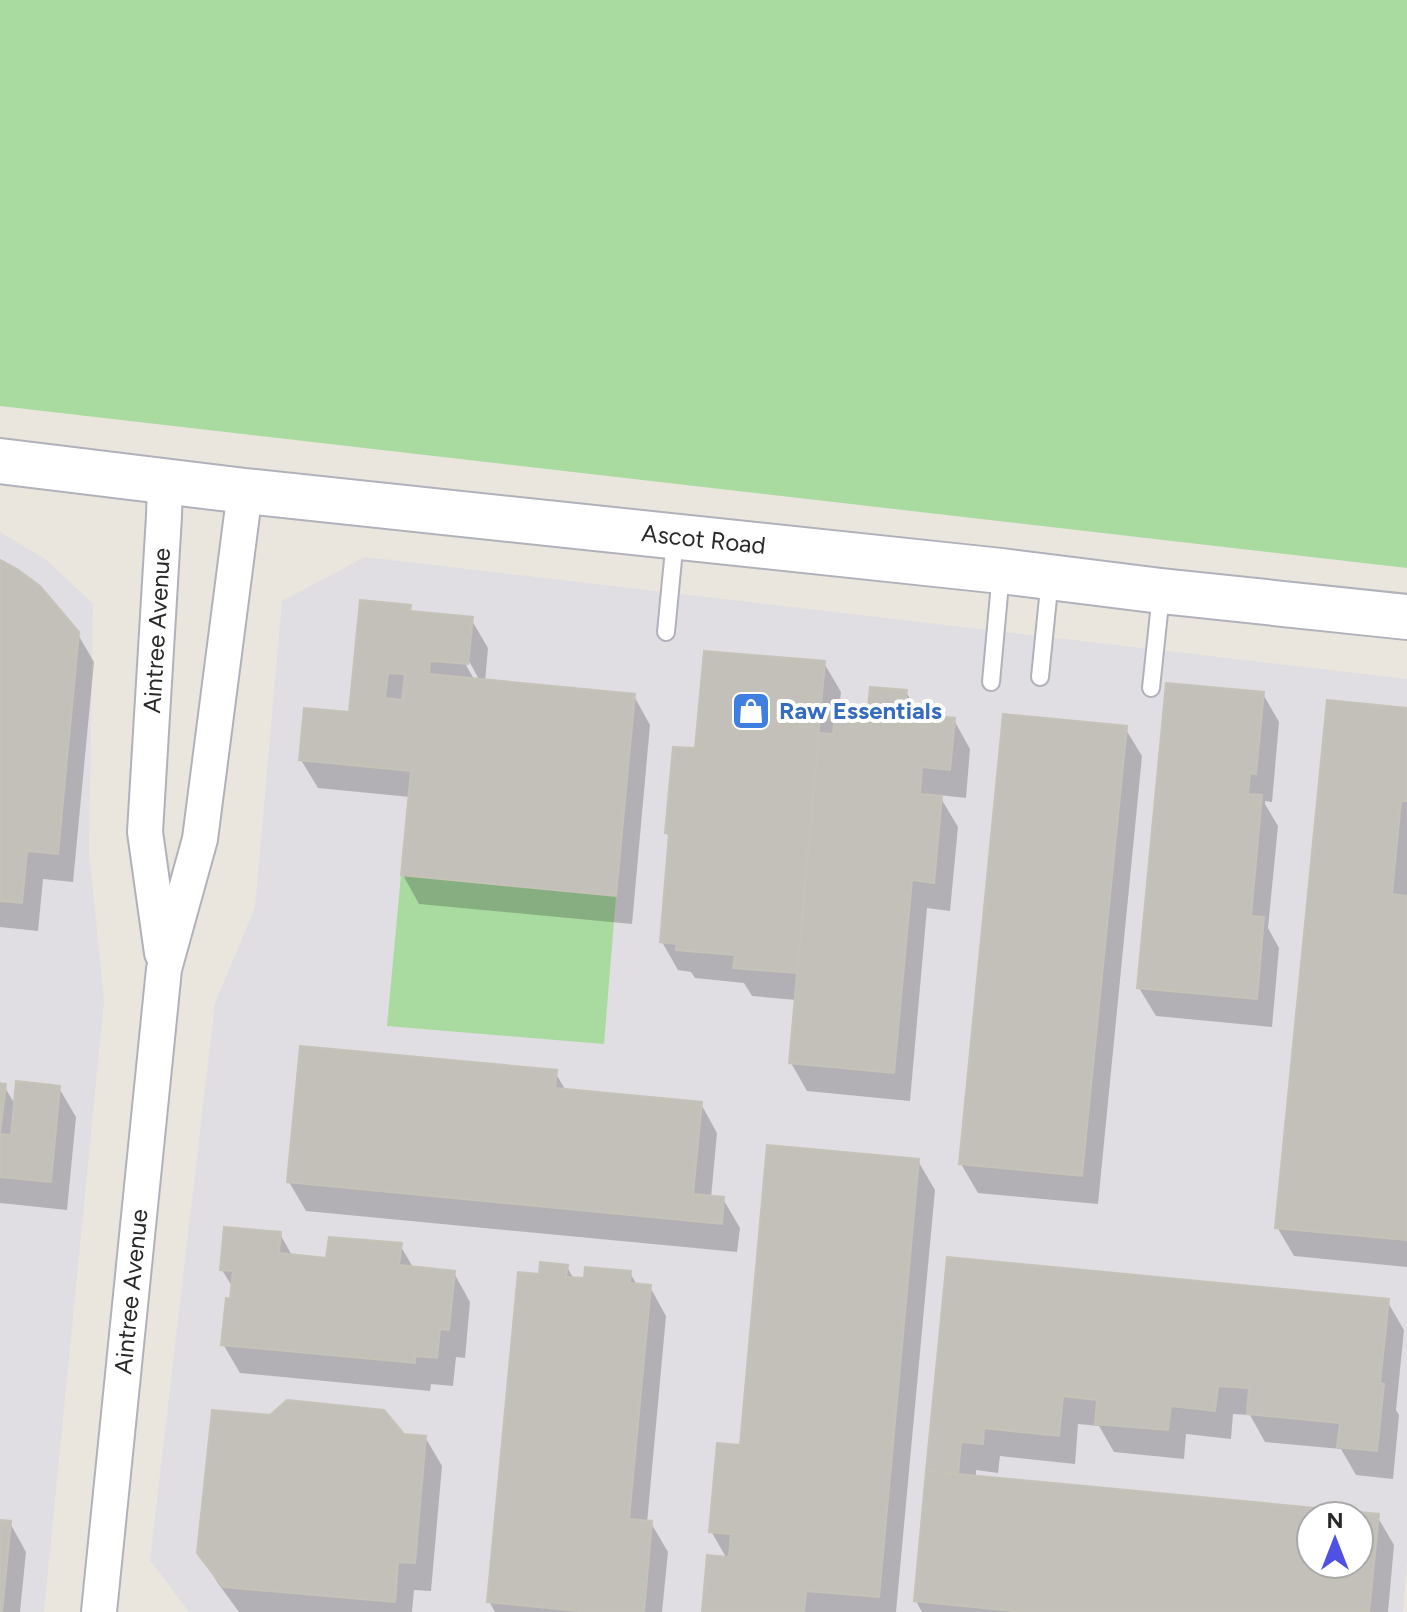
<svg xmlns="http://www.w3.org/2000/svg" width="1407" height="1612" font-family="Figtree,sans-serif">
	<style>
		.industrial { fill: #e0dde3; fill-rule: evenodd }
		.green { fill: #a9daa0 }
		.shadow { fill: #0003; fill-rule: evenodd }
		.building { fill: #c2c0b9; stroke: #c5c2b7; stroke-width: 2; fill-rule: evenodd }
		.lines { fill: none; stroke-linecap: round; stroke-linejoin: round }
		.lane-casing { stroke: #b0b1bb; stroke-width: 20 }
		.street-casing { stroke: #b0b1bb; stroke-width: 38 }
		.secondary-casing { stroke: #b0b1bb; stroke-width: 48 }
		.lane { stroke: #fff; stroke-width: 16 }
		.street { stroke: #fff; stroke-width: 34 }
		.secondary { stroke: #fff; stroke-width: 44 }
		.labels { text-anchor: middle; stroke-width: 8; stroke-linejoin: round; paint-order: stroke }
		.street-label { font-size: 24px; fill: #292929; stroke: #fff }
		.shop-label { font-size: 24px; font-weight: bold; fill: #366cbe; stroke: #fff; text-anchor: start }
	</style>
	<rect width="100%" height="100%" fill="#eae6dd"/>
	<!-- industrial -->
	<g class="industrial">
		<path d="M0 532 45 559 93 604 89 852 104 1001 44 1612H0Z"/>
		<path d="M365 557 1407 679V1559L1403 1612H189L150 1560 215 1003 255 908 282 601ZM1311 1516H1359V1564H1311Z"/>
	</g>
	<!-- green -->
	<g class="green">
		<path d="M0 0H1407V568L0 406Z"/>
		<path d="M401 875 616 896 604 1044 387 1026Z"/>
	</g>
	<!-- shadow -->
	<g class="shadow">
		<path d="M0 562 77 633 94 662 73 882 43 879 38 931 0 927Z"/>
		<path d="M409 607 413 613 471 619 488 648 485 682 634 696 650 725 632 924 419 904 403 875 410 797 318 788 301 760 351 714ZM465 654 480 681H475L461 656Z"/>
		<path d="M824 663 841 692 838 719 857 720 870 711 906 692 920 717 954 720 970 749 966 798 939 795 958 827 950 911 927 908 910 1101 807 1091 791 1063 796 1000 752 996 744 983 695 978 691 972 678 970 662 942 671 840 667 833 697 750Z"/>
		<path d="M1263 694 1279 722 1272 802 1265 801V804L1278 826 1268 928 1279 948 1272 1027 1156 1016 1139 988Z"/>
		<path d="M1407 710V1267L1294 1256 1277 1227Z"/>
		<path d="M1125 728 1142 756 1098 1204 978 1193 961 1164Z"/>
		<path d="M555 1072 566 1091 701 1104 717 1133 711 1198 723 1199 740 1228 737 1252 306 1211 289 1182Z"/>
		<path d="M0 1085 4 1086 16 1106 59 1088 76 1117 67 1210 0 1203Z"/>
		<path d="M918 1161 935 1190 896 1612H704L727 1559 711 1531 742 1447Z"/>
		<path d="M280 1234 293 1257 328 1261 400 1245 414 1269 454 1273 470 1302 465 1358 456 1357 453 1386 431 1384 430 1391 240 1373 223 1344 233 1288 222 1270Z"/>
		<path d="M949 1260 1387 1301 1404 1330 1396 1410 1399 1415 1393 1479 1356 1475 1341 1449 1265 1442 1250 1415 1233 1414 1231 1439 1186 1434 1184 1459 1114 1452 1099 1426 1078 1424 1075 1464 1000 1456 998 1473 976 1470V1477L1377 1516 1394 1545 1388 1612H922L916 1601ZM1311 1516H1359V1564H1311Z"/>
		<path d="M567 1267 574 1279 630 1273 637 1285 650 1287 666 1316 647 1523H651L668 1552 662 1612H495L489 1601 540 1276Z"/>
		<path d="M271 1417 425 1437 442 1466 431 1591 414 1590 412 1612H239L217 1582 200 1553Z"/>
		<path d="M0 1522 10 1523 26 1552 20 1612H0Z"/>
	</g>
	<!-- building -->
	<g class="building">
		<path d="M0 560 17 569 40 586 79 632 58 854 27 851 22 903 0 901Z"/>
		<path d="M360 600 411 605 410 611 473 617 468 664 430 661 429 674 635 694 616 896 401 875 411 771 299 760 304 708 349 712ZM388 673 405 674 402 700 385 698Z"/>
		<path d="M704 651 825 661 797 973 733 968 735 955 676 950 677 944 660 942 669 834 665 833 673 747 695 748Z"/>
		<path d="M1166 683 1264 692 1256 774 1250 773 1248 794 1262 795 1251 916 1264 917 1257 999 1137 988Z"/>
		<path d="M870 687 907 690 904 713 955 718 950 770 922 767 920 794 942 796 934 883 912 880 894 1073 789 1063 819 733 833 734 835 716 855 718 856 707 868 708Z"/>
		<path d="M1327 700 1407 708V801H1401L1392 894 1407 896V1240L1275 1228Z"/>
		<path d="M1003 714 1127 726 1082 1176 959 1164Z"/>
		<path d="M300 1046 557 1070 555 1088 702 1102 693 1194 724 1197 722 1224 287 1182Z"/>
		<path d="M16 1081 60 1086 51 1182 0 1177V1083L6 1084 0 1134 11 1135Z"/>
		<path d="M767 1145 919 1159 879 1597 806 1591 804 1612H702L707 1555 729 1557 731 1534 709 1532 717 1443 740 1445Z"/>
		<path d="M224 1227 281 1232 279 1253 326 1258 329 1237 402 1243 399 1265 455 1271 449 1330 440 1329 437 1358 415 1356V1363L221 1345 226 1298 230 1299 233 1271 220 1270Z"/>
		<path d="M947 1257 1389 1299 1380 1383 1384 1384 1377 1451 1337 1447 1340 1423 1247 1414 1249 1388 1218 1386 1215 1411 1171 1406 1168 1430 1095 1424 1097 1400 1063 1396 1059 1436 984 1428 983 1444 961 1442 958 1474 926 1471Z"/>
		<path d="M540 1262 568 1265 566 1277 584 1278 585 1267 631 1271 630 1283 651 1285 629 1519 652 1521 644 1612H588L487 1602 518 1272 539 1274Z"/>
		<path d="M287 1400 384 1410 404 1434 426 1436 415 1563 398 1562 395 1602 223 1587 197 1553 212 1410 270 1415Z"/>
		<path d="M926 1471 1379 1514 1369 1612H1023L914 1601ZM1311 1516H1359V1564H1311Z"/>
		<path d="M0 1520 11 1521 2 1612H0Z"/>
	</g>
	<g class="lines">
		<!-- lane casing -->
		<g class="lane-casing">
			<g id="lane">
				<path d="M666 632 675 539"/>
				<path d="M1040 677 1050 578"/>
				<path d="M991 682 1001 572"/>
				<path d="M1151 688 1161 594"/>
			</g>
		</g>
		<!-- street casing -->
		<g class="street-casing">
			<g id="street">
				<path id="s1" d="M162 953 145 832 164 516 165 480"/>
				<path id="s2" d="M99 1612 164 969 200 839 245 491"/>
			</g>
		</g>
		<!-- secondary casing -->
		<g class="secondary-casing">
			<g id="secondary">
				<path id="s3" d="M0 461 245 491 1001 571 1161 591 1407 617"/>
			</g>
		</g>
		<!-- lane -->
		<use href="#lane" class="lane"/>
		<!-- street -->
		<use href="#street" class="street"/>
		<!-- secondary -->
		<use href="#secondary" class="secondary"/>
	</g>
	<!-- icons -->
	<defs>
		<g id="shop-square" transform="scale(2)"><rect x="-9" y="-9" width="18" height="18" rx="4" fill="#3f7fe0" stroke="#fff"/><path d="M-5-2.5h2.3a2.7 3.5 0 0 1 5.4 0H5L5.5 6h-11ZM-1.5-2.5h3a1.5 2.3 0 0 0-3 0Z" fill="#fff"/></g>
	</defs>
	<g fill-rule="evenodd">
		<use href="#shop-square" x="751" y="711"/>
	</g>
	<g class="labels">
		<!-- street labels -->
		<g class="street-label">
			<text dy="8" stroke="none"><textPath href="#s3" startOffset="708">Ascot Road</textPath></text>
			<text dy="8" stroke="none"><textPath href="#s1" startOffset="324">Aintree Avenue</textPath></text>
			<text dy="8" stroke="none"><textPath href="#s2" startOffset="322">Aintree Avenue</textPath></text>
		</g>
		<!-- shop labels -->
		<g class="shop-label">
			<text x="779" y="719">Raw Essentials</text>
		</g>
	</g>
	<!-- north arrow -->
	<g transform="translate(1335 1540)"><circle r="38" fill="#ffffff" stroke="#a9a9a9" stroke-width="2"/>
	<path d="M0-6L14 30L0 20L-14 30Z" fill="#4f51e4"/>
	<text y="-12" font-size="22" font-weight="bold" text-anchor="middle" fill="#292929">N</text>
	</g>
</svg>
